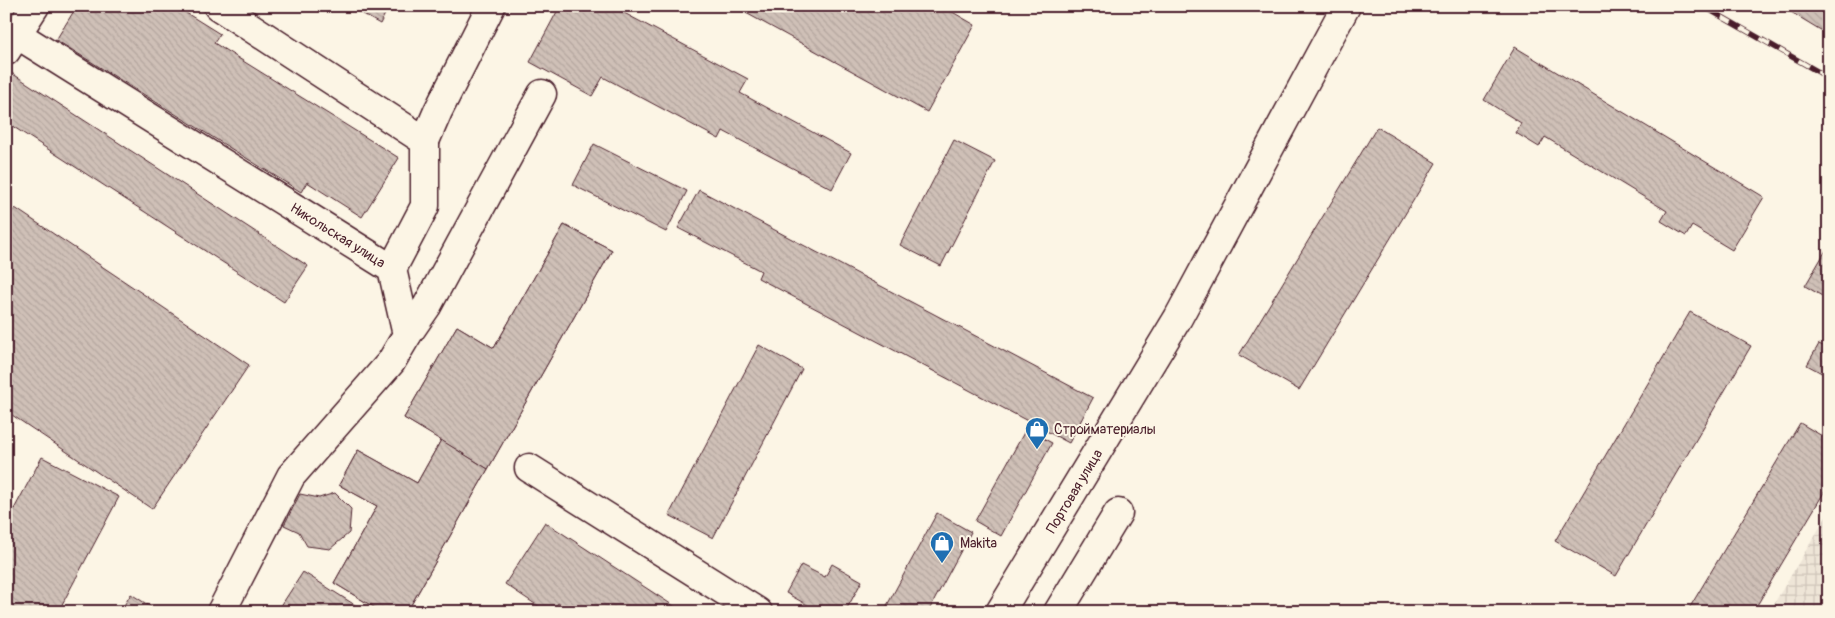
<svg xmlns="http://www.w3.org/2000/svg" width="1835" height="618" font-family="Pangolin,sans-serif">
	<style>
		.industrial { fill: url(#industrial-grid) }
		.building { fill: url(#building-back-hatch); stroke: #4a1f2b }
		.lines { fill: none; stroke-linecap: round; stroke-linejoin: round }
		.minor-casing { stroke: #4a1f2b; stroke-width: 31 }
		.minor { stroke: #fcf5e5; stroke-width: 28 }
		.rail-casing { stroke: #4a1f2b; stroke-width: 5.5 }
		.rail { stroke: #fcf5e5; stroke-width: 4; stroke-dasharray: 11; stroke-linecap: butt }
		.labels { text-anchor: middle; stroke-width: 4; stroke-linejoin: round; paint-order: stroke }
		.street-label { font-size: 14px; fill: #4a1f2b; stroke: #fcf5e5 }
		.poi-label { font-size: 14px; fill: #4a1f2b; stroke: #fcf5e5; text-anchor: start }
	</style>
	<defs>
		<pattern id="industrial-grid" width="8" height="8" patternUnits="userSpaceOnUse" patternTransform="scale(1.25)"><rect width="8" height="8" fill="#eee5d7"/><path d="M0 4h8M4 0v8" fill="none" stroke="#cec4b9"/></pattern>
		<pattern id="building-back-hatch" width="6" height="6" patternUnits="userSpaceOnUse" patternTransform="scale(1.25)"><rect width="6" height="6" fill="#cfc0b7"/><path d="M-1 5l2 2M0 0l6 6M5-1l2 2" fill="none" stroke="#b3a59e"/></pattern>
	</defs>
	<rect width="100%" height="100%" fill="#fcf5e5"/>
	<filter id="ink" filterUnits="userSpaceOnUse"><feTurbulence type="fractalNoise" baseFrequency=".02" numOctaves="2"/><feDisplacementMap in="SourceGraphic" scale="10" xChannelSelector="R" yChannelSelector="G"/><feConvolveMatrix kernelMatrix="1 2 1 2 8 2 1 2 1" color-interpolation-filters="sRGB"/></filter>
	<g filter="url(#ink)">
		<!-- industrial -->
		<path class="industrial" d="M1829 512V612H1769Z"/>
		<!-- building -->
		<g class="building">
			<path d="M77 6H155L159 9 161 6H175L220 34 214 43 399 158 362 217 307 182 301 192 56 40Z"/>
			<path d="M348 6H389L380 24Z"/>
			<path d="M560 6H611L748 79 740 93 851 153 832 189 723 131 719 139 603 77 592 96 530 62Z"/>
			<path d="M735 6H942L975 25 927 112 735 7Z"/>
			<path d="M1781 6H1829V35Z"/>
			<path d="M1515 47 1764 197 1732 250 1692 226 1686 236 1661 221 1667 211 1545 137 1539 147 1516 133 1521 123 1484 100Z"/>
			<path d="M10 72 308 266 284 302 6 122V79Z"/>
			<path d="M1377 127 1436 163 1299 390 1239 355Z"/>
			<path d="M954 140 995 161 941 266 900 245Z"/>
			<path d="M594 144 687 191 666 232 573 185Z"/>
			<path d="M699 190 1093 398 1069 443 758 278 761 271 678 228Z"/>
			<path d="M15 208 249 365 152 509 6 411V221Z"/>
			<path d="M564 225 612 250 407 612H382L334 583 377 506 339 485 358 450 417 483 441 440 404 418 457 326 494 348Z"/>
			<path d="M564 225 612 250 488 469 404 418 457 326 494 348Z"/>
			<path d="M1829 245V300L1805 286Z"/>
			<path d="M1690 312 1751 346 1616 576 1555 541Z"/>
			<path d="M1819 344 1829 349V377L1807 365Z"/>
			<path d="M759 345 802 369 713 538 669 515Z"/>
			<path d="M1800 423 1829 440V484L1753 612H1687Z"/>
			<path d="M1026 429 1052 443 1001 536 975 521Z"/>
			<path d="M441 440 488 469 407 612H382L334 583 377 506 339 485 358 450 417 483Z"/>
			<path d="M42 457 119 497 58 612H6V524Z"/>
			<path d="M335 493 351 509 349 533 330 549 307 546 299 532 284 525 300 494 319 498Z"/>
			<path d="M937 513 971 532 928 612H873L876 606 884 611Z"/>
			<path d="M545 522 683 612H571L558 603 552 612H547L505 584Z"/>
			<path d="M832 564 862 581 845 612H820L786 593 801 565 825 577Z"/>
			<path d="M303 572 366 612H277Z"/>
			<path d="M131 594 159 612H120Z"/>
		</g>
		<g class="lines">
			<!-- minor casing -->
			<g class="minor-casing">
				<g id="minor">
					<path d="M218 6 425 141V206L392 269"/>
					<path d="M18 35 392 269 407 335 391 362 291 476 221 612"/>
					<path d="M6 51 35 6"/>
					<path d="M425 141 438 111 491 6"/>
					<path d="M407 335 427 306 542 94"/>
					<path d="M529 468 758 612"/>
					<path d="M1000 612 1178 318 1346 6"/>
					<path d="M1058 612 1118 513"/>
				</g>
			</g>
			<!-- minor -->
			<use href="#minor" class="minor"/>
			<!-- rail casing -->
			<g class="rail-casing">
				<path id="rail" d="M1703 6 1829 78"/>
			</g>
			<!-- rail -->
			<use href="#rail" class="rail"/>
		</g>
	</g>
	<!-- icons -->
	<defs>
		<g id="shop-pin" transform="scale(1.25)"><path d="M0 17L-7.5 6A9.5 9.5 0 1 1 7.5 6Z" fill="#1f6fb2" stroke="#fcf5e5"/><path d="M-5-2.5h2.3a2.7 3.5 0 0 1 5.4 0H5L5.5 6h-11ZM-1.5-2.5h3a1.5 2.3 0 0 0-3 0Z" fill="#fff"/></g>
	</defs>
	<g fill-rule="evenodd">
		<use href="#shop-pin" x="1037" y="429"/>
		<use href="#shop-pin" x="942" y="543"/>
	</g>
	<g class="labels">
		<!-- street labels -->
		<g class="street-label">
			<text transform="translate(338 235) rotate(32)" y="5">Никольская улица</text>
			<text transform="translate(1074 491) rotate(-59)" y="5">Портовая улица</text>
		</g>
		<!-- poi labels -->
		<g class="poi-label">
			<text x="1054" y="434">Стройматериалы</text>
			<text x="960" y="548">Makita</text>
		</g>
	</g>
	<!-- margin -->
	<rect width="1835" height="618" fill="none" stroke="#fcf5e5" stroke-width="25"/>
	<rect x="12" y="12" width="1810" height="593" fill="none" stroke="#4a1f2b" stroke-width="2" filter="url(#ink)"/>
</svg>
